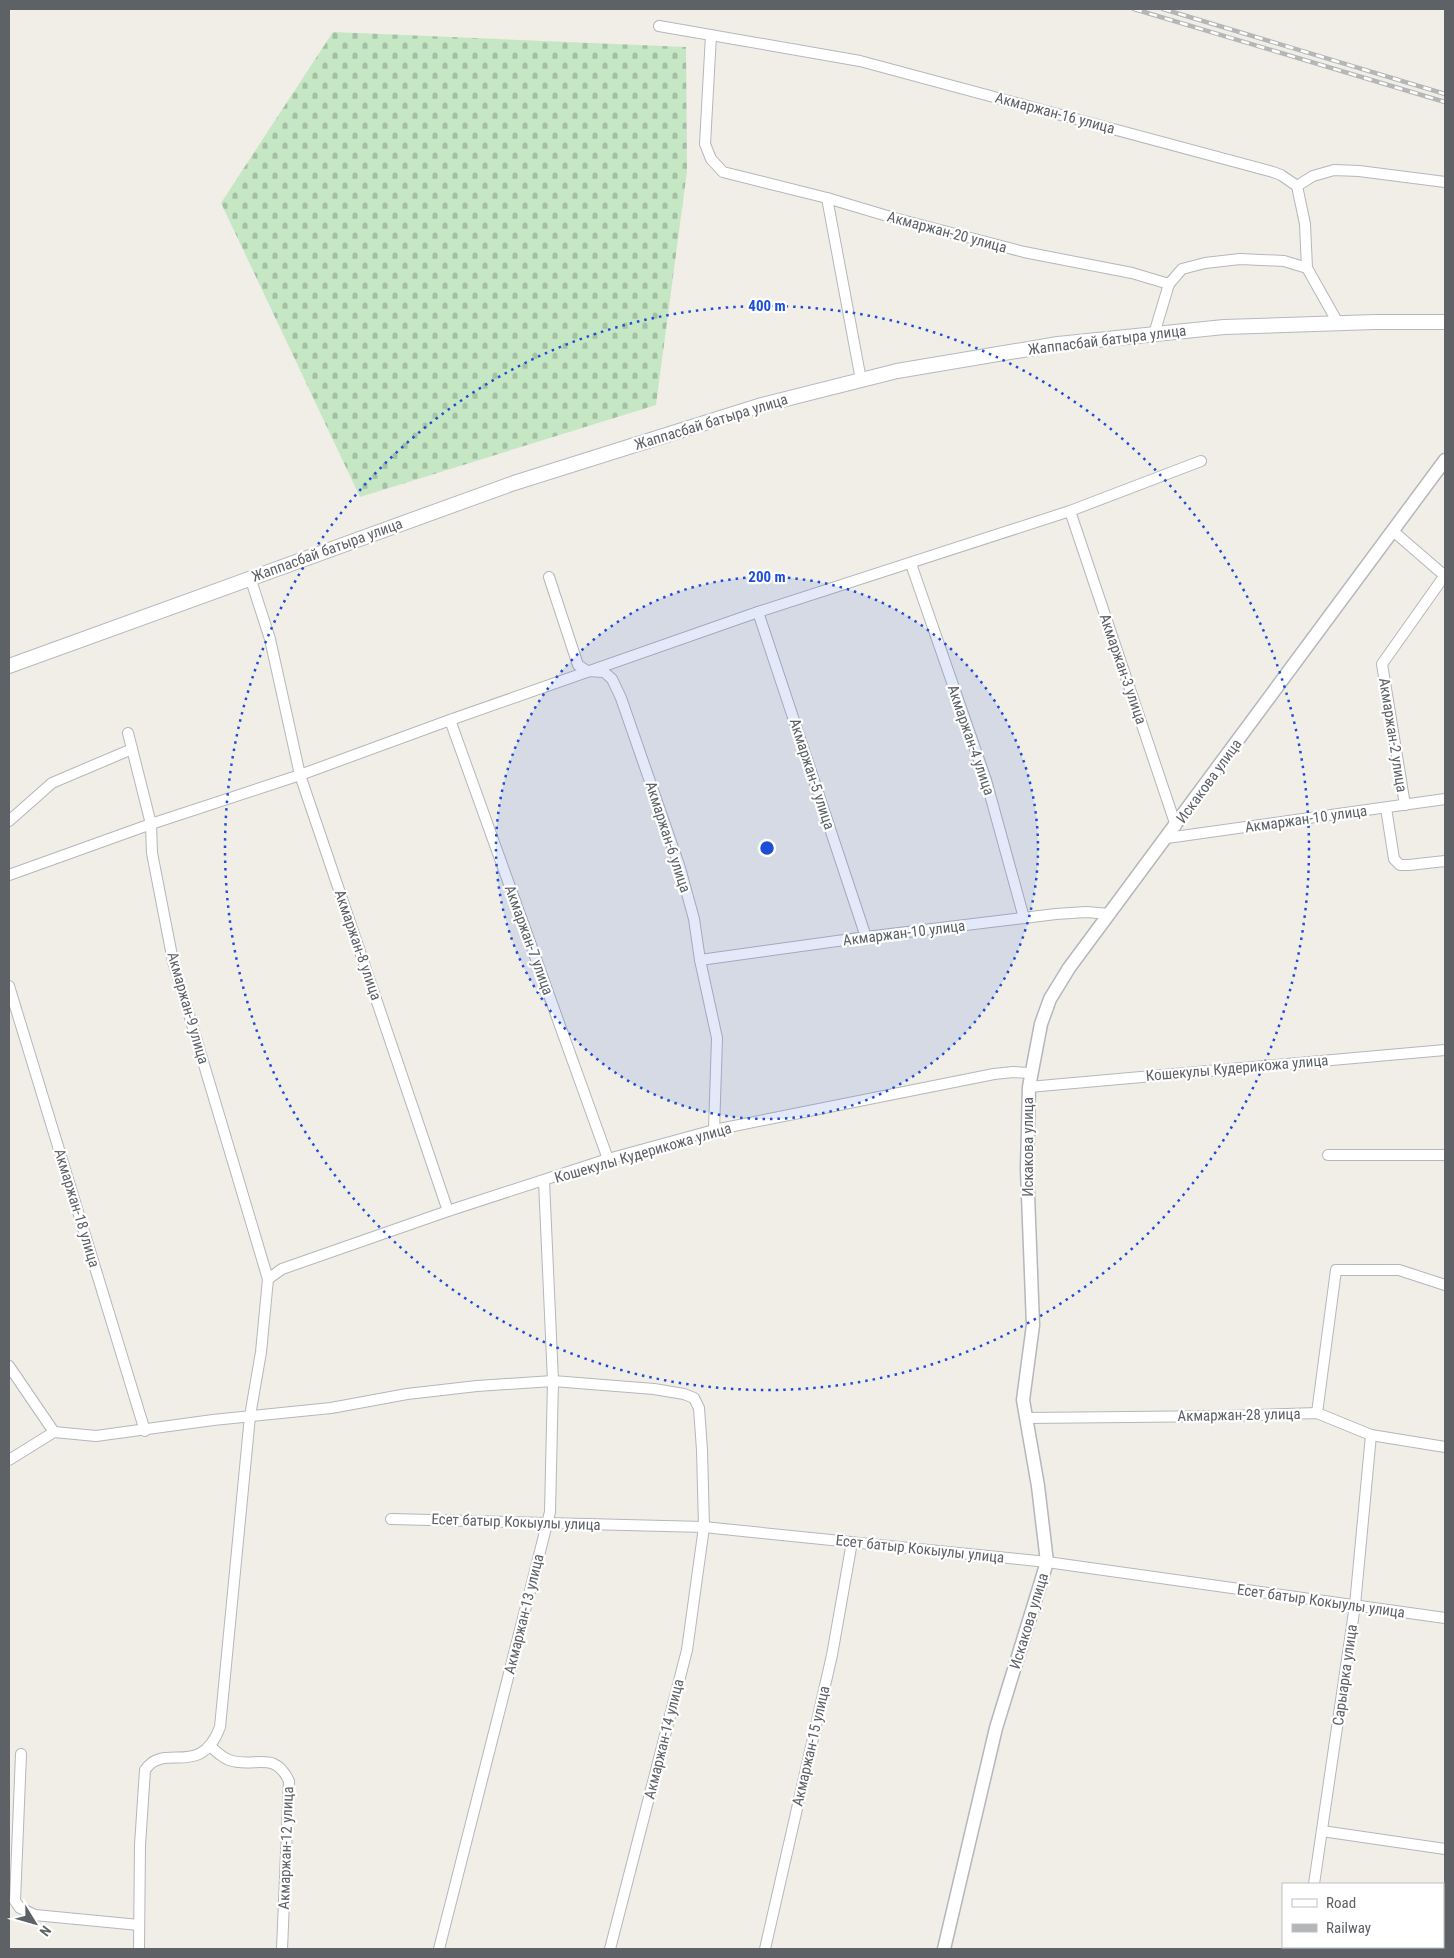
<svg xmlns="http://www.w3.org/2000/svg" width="1454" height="1958" font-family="'Roboto Condensed',sans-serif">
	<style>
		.cemetery { fill: url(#cemetery-stones) }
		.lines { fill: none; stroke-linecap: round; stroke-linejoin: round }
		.minor-casing { stroke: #b4b7bb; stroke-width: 12 }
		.tertiary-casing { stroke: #b4b7bb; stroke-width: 15 }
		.secondary-casing { stroke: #b5b9be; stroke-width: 16 }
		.minor { stroke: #fff; stroke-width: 10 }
		.tertiary { stroke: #fff; stroke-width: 12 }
		.secondary { stroke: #fff; stroke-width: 14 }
		.rail-casing { stroke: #b5b6b7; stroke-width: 4.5 }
		.rail { stroke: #fff; stroke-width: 2.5; stroke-dasharray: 8; stroke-linecap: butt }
		.ring { fill: none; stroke: #1d4ed8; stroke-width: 2.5; stroke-dasharray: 2.5 5 }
		.labels { text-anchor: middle; stroke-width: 4.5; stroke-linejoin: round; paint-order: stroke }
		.street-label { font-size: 15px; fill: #5e6267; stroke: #fff }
		.centre { fill: #1d4ed8; stroke: #fff; stroke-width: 2.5 }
		.ring-label { font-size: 15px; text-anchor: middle; font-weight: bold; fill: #1d4ed8; stroke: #fff; stroke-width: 4.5; stroke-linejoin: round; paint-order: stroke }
	</style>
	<defs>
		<pattern id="cemetery-stones" width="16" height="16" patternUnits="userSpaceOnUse" patternTransform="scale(1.25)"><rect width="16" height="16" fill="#c6e7c4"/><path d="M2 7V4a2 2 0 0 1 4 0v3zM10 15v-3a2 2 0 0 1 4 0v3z" fill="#a4bfa3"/></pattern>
	</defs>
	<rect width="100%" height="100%" fill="#f0eee7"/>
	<!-- cemetery -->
	<path class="cemetery" d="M333 32 686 47 687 171 656 405 360 497 221 203Z"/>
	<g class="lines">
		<!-- minor casing -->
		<g class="minor-casing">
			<g id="minor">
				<path d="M659 26 860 61 1273 172 1281 175 1297 186 1313 176 1334 170 1359 171 1445 182"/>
				<path d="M711 35 705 144 711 159 723 172 827 198 894 218 1024 252 1132 273 1169 284 1182 269 1205 263 1240 259 1284 261 1307 268"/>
				<path d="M1297 186 1305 224 1307 268 1338 323"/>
				<path d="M827 198 861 380"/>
				<path d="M1154 334 1169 284"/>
				<path d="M1070 511 1176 826"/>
				<path d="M1393 531 1445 576"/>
				<path d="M911 564 986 780 1024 918"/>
				<path d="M250 577 270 639 300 775 448 1211"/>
				<path d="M549 577 578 665 587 671 604 672 612 679 621 698 680 868 694 919 700 960 717 1038 714 1130"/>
				<path d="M758 612 866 937"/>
				<path d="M450 720 608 1159"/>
				<path d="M128 733 151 824 152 853 173 961 268 1279 261 1352 250 1416 220 1727C200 1780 164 1741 145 1770L140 1845 139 1949"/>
				<path d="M1405 805 1382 664 1445 575"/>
				<path d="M1386 808 1394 859 1400 865H1409L1445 861"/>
				<path d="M9 821 52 783 132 749"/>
				<path d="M1167 838 1445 799"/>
				<path d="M9 875 151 824 300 775 450 720 758 612 1070 511 1201 461"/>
				<path d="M700 960 866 937 1056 914 1086 912 1110 914"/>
				<path d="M9 986 145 1431"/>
				<path d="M1029 1087 1445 1050"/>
				<path d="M1328 1155H1445"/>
				<path d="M268 1279 282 1269 448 1211 608 1159 714 1130 994 1074 1013 1072 1030 1073"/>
				<path d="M9 1366 54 1432"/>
				<path d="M1317 1413 1336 1270H1399L1445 1285"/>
				<path d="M1027 1418 1227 1416 1317 1413 1371 1435 1445 1447"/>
				<path d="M9 1460 54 1432 96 1436 213 1420 331 1408 407 1394 477 1386 553 1381 654 1389 684 1394 694 1398 699 1408 702 1450 704 1527 687 1650 610 1949"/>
				<path d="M391 1519 704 1527 1047 1562 1445 1618"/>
				<path d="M210 1746C216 1751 221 1757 229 1760 254 1769 274 1749 289 1781L282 1949"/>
				<path d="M21 1754 15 1901 20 1908 35 1915 139 1925"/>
				<path d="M1322 1831 1445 1849"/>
				<path d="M1314 1884 1355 1605 1371 1435"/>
				<path d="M1313 1947 1330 1949"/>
				<path d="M439 1949 550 1512 553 1381 544 1181"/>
				<path d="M765 1949 832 1655 852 1542"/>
				<path d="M1304 1949 1305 1947"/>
			</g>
		</g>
		<!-- tertiary casing -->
		<g class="tertiary-casing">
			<path id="tertiary" d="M944 1949 996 1728 1047 1562 1038 1486 1023 1400 1033 1325 1027 1169 1029 1087 1041 1024 1050 999 1069 968 1445 460"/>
		</g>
		<!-- secondary casing -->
		<g class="secondary-casing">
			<path id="secondary" d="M9 666 514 483 762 405 897 371 1058 344 1224 327 1375 322H1445"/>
		</g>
		<!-- minor -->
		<use href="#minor" class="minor"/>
		<!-- tertiary -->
		<use href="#tertiary" class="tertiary"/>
		<!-- secondary -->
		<use href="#secondary" class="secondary"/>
		<!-- rail casing -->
		<g class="rail-casing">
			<g id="rail">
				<path d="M1134 9 1445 102"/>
				<path d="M1163 9 1445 94"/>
			</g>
		</g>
		<!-- rail -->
		<use href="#rail" class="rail"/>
	</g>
	<!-- distance rings -->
	<circle cx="767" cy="848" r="271" fill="#1d4ed8" fill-opacity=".12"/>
	<g class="ring">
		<circle cx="767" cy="848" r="271"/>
		<circle cx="767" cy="848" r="542"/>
	</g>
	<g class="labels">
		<!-- street labels -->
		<g class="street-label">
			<text transform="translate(1055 113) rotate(15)" y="5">Акмаржан-16 улица</text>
			<text transform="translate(947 232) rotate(15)" y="5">Акмаржан-20 улица</text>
			<text transform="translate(1107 340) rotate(-7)" y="5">Жаппасбай батыра улица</text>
			<text transform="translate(711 422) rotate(-17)" y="5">Жаппасбай батыра улица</text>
			<text transform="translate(327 550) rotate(-20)" y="5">Жаппасбай батыра улица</text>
			<text transform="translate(1123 669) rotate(71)" y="5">Акмаржан-3 улица</text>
			<text transform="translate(1393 735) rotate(81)" y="5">Акмаржан-2 улица</text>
			<text transform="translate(971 740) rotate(71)" y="5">Акмаржан-4 улица</text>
			<text transform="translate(812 774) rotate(72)" y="5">Акмаржан-5 улица</text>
			<text transform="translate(1209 781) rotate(-54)" y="5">Искакова улица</text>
			<text transform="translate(1306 819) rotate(-8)" y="5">Акмаржан-10 улица</text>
			<text transform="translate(668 837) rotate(72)" y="5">Акмаржан-6 улица</text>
			<text transform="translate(904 933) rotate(-7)" y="5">Акмаржан-10 улица</text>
			<text transform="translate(529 940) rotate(70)" y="5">Акмаржан-7 улица</text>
			<text transform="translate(358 945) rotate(71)" y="5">Акмаржан-8 улица</text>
			<text transform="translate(188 1008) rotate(74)" y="5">Акмаржан-9 улица</text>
			<text transform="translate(1237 1068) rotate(-5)" y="5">Кошекулы Кудерикожа улица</text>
			<text transform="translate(1028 1147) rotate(-90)" y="5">Искакова улица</text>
			<text transform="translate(643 1153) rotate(-16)" y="5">Кошекулы Кудерикожа улица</text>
			<text transform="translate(77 1208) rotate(73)" y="5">Акмаржан-18 улица</text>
			<text transform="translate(1239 1415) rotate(-1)" y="5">Акмаржан-28 улица</text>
			<text transform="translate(516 1522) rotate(2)" y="5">Есет батыр Кокыулы улица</text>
			<text transform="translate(920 1549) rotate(6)" y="5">Есет батыр Кокыулы улица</text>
			<text transform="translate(1321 1601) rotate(8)" y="5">Есет батыр Кокыулы улица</text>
			<text transform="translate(524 1614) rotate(-76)" y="5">Акмаржан-13 улица</text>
			<text transform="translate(1029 1621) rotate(-73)" y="5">Искакова улица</text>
			<text transform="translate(1345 1675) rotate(-82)" y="5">Сарыарка улица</text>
			<text transform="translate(664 1739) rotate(-76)" y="5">Акмаржан-14 улица</text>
			<text transform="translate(811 1746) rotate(-77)" y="5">Акмаржан-15 улица</text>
			<text transform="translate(286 1848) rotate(-88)" y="5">Акмаржан-12 улица</text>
		</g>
	</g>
	<circle cx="767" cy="848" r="8" class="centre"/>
	<g class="ring-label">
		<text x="767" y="311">400 m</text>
		<text x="767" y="582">200 m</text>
	</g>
	<!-- border -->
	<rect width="1454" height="1958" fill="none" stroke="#5e6267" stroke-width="20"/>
	<!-- legend -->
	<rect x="1282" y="1883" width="162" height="65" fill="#ffffff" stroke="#bfc0c2"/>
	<rect x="1292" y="1899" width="25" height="8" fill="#ffffff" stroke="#bfc0c2"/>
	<text x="1326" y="1908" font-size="15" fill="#5e6267">Road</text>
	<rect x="1292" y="1924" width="25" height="8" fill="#b5b6b7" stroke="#bfc0c2"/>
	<text x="1326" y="1933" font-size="15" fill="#5e6267">Railway</text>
	<!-- north arrow -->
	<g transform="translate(35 1923) rotate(127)" stroke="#ffffff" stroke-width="4" paint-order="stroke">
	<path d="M0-4L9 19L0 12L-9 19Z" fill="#5e6267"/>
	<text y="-8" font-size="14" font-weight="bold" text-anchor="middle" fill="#5e6267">N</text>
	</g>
</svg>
